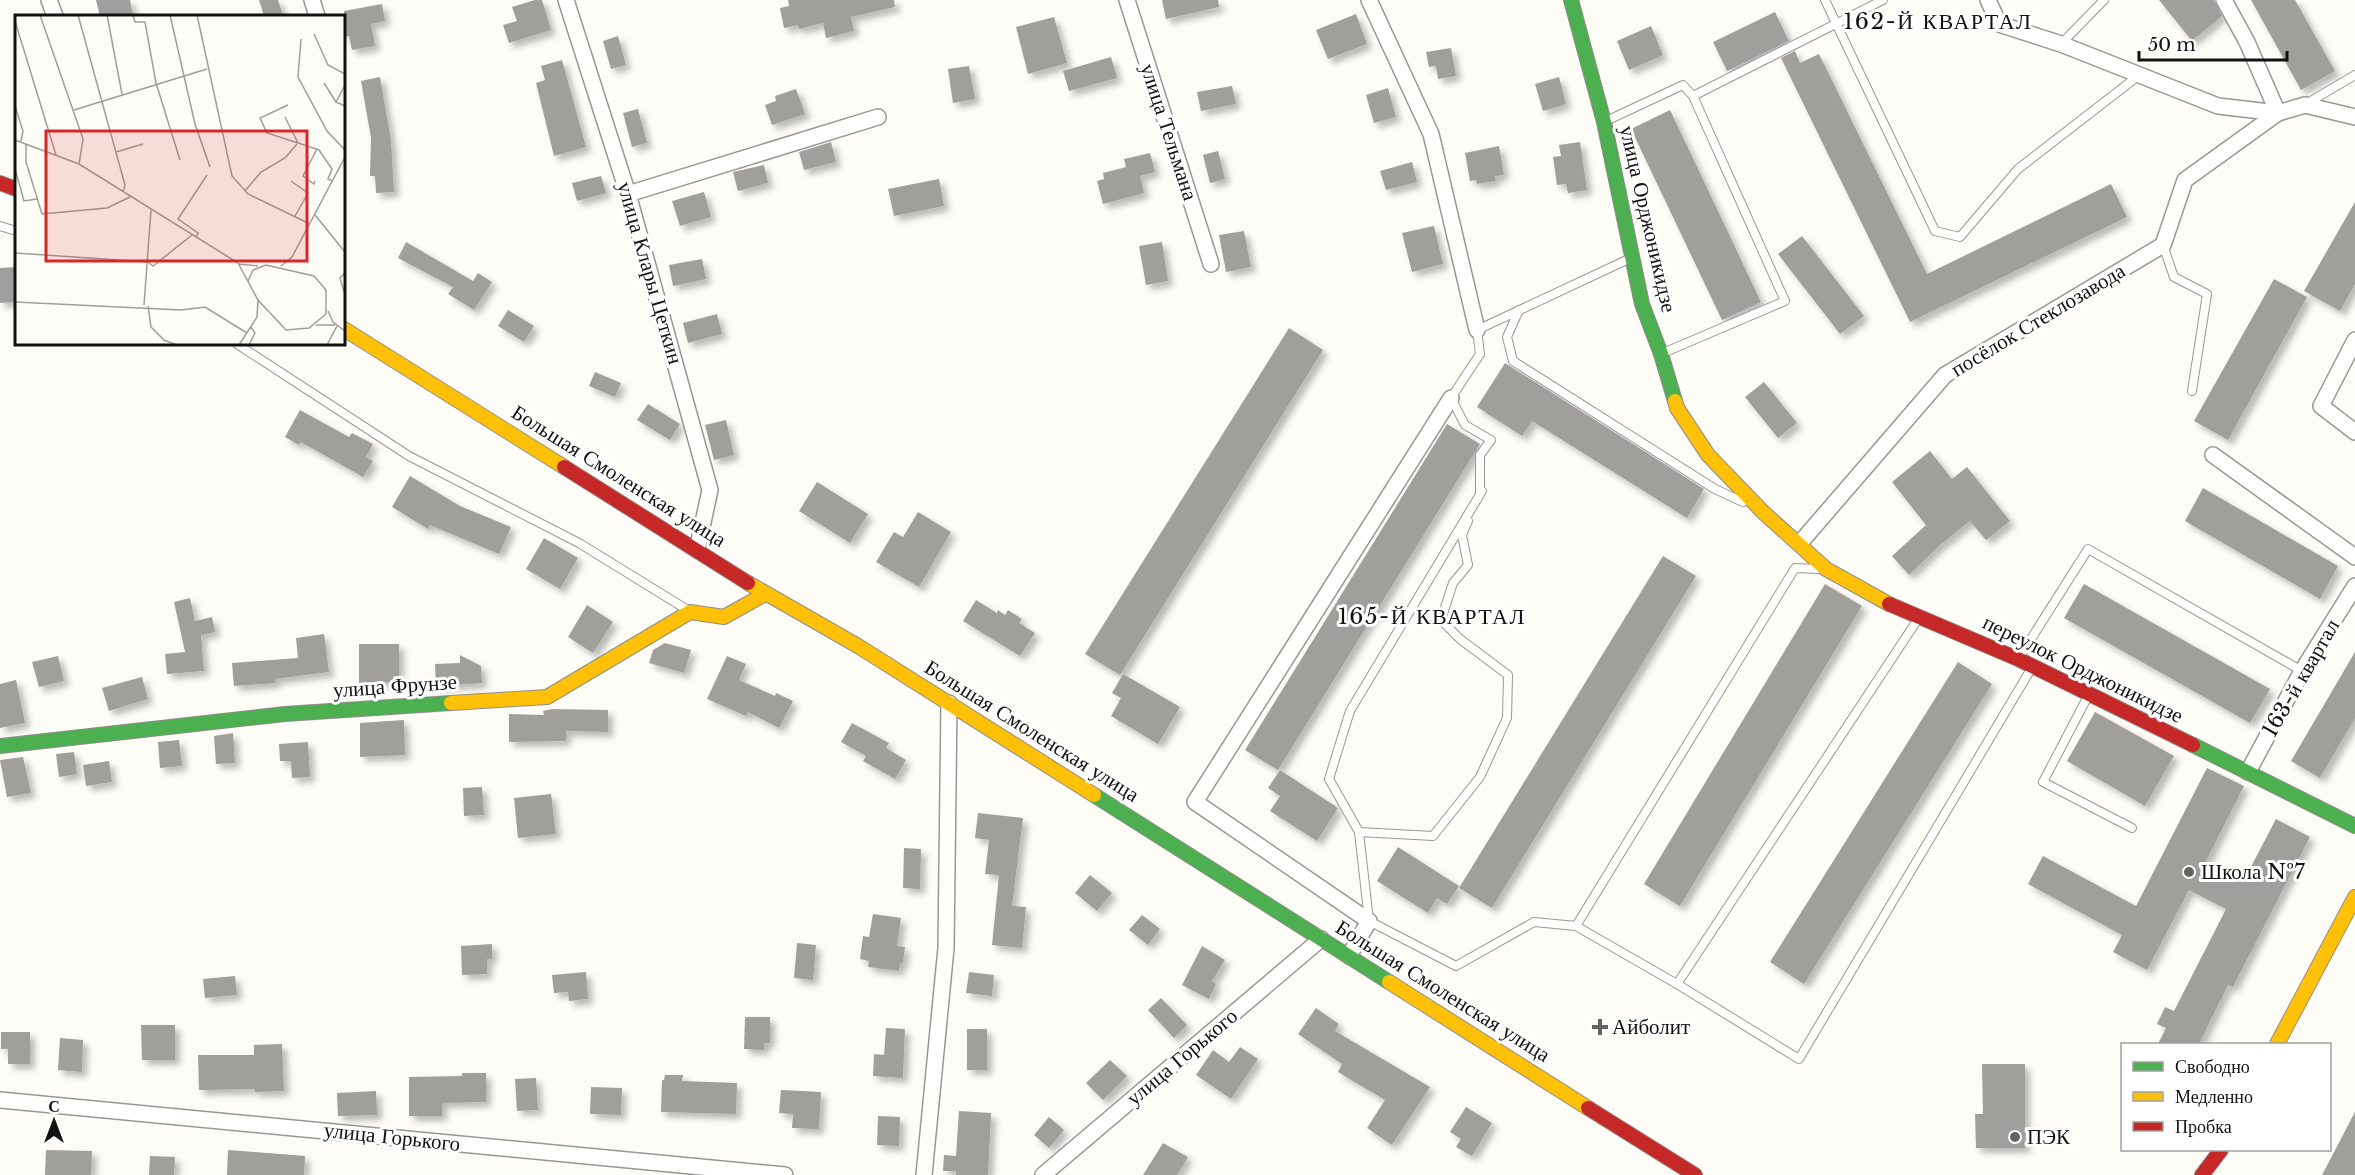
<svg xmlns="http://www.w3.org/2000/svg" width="2355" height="1175" font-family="'Libre Baskerville',serif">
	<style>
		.building { fill: #a19f9c; filter: url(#shadow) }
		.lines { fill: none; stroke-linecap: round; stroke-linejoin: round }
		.lane-casing { stroke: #979795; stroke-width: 10 }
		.street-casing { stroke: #979795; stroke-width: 18 }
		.fast-casing { stroke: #8e8d8b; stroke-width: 16 }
		.slow-casing { stroke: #8e8d8b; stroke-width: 16 }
		.jam-casing { stroke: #8e8d8b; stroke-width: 16 }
		.lane { stroke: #fffffe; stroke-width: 8 }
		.street { stroke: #fffffe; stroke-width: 15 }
		.fast { stroke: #4caf50; stroke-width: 14 }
		.slow { stroke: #ffc107; stroke-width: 14 }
		.jam { stroke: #c62828; stroke-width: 14 }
		.poi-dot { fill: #646362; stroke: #fff; stroke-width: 2 }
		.labels { text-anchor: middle; stroke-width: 6; stroke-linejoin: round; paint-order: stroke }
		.street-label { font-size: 21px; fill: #111; stroke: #fff }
		.poi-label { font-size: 21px; fill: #111; stroke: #fff; text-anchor: start }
		.neighbourhood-label { font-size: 22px; letter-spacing: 1.5px; fill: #111; stroke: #fff }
		.inset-road { fill: none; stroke: #9f9e9b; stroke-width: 1.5 }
		.view { fill: #d62828; fill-opacity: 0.15; stroke: #d62828; stroke-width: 3 }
		.inset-edge { fill: none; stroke: #111; stroke-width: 3 }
	</style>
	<defs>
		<filter id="shadow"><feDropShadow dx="5" dy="5" stdDeviation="3" flood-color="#0004"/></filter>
	</defs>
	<rect width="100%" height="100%" fill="#fdfcf7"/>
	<!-- building -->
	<g class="building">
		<path d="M96 0H130L133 16H100Z"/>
		<path d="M259 0H278L283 16H264Z"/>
		<path d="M535 0H542L551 30 509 43 503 25 517 21 512 7Z"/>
		<path d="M788 0H894L895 7 851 17 854 31 826 38 823 23 799 29 798 25 784 28 780 8 789 6Z"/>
		<path d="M1162 0H1218L1219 7 1166 19Z"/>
		<path d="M2159 0H2214L2222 16 2192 41Z"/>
		<path d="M2251 0H2295L2335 71 2301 90Z"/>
		<path d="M382 4 385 21 371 24 375 46 352 50 349 36 344 37V11Z"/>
		<path d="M1775 12 1789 41 1727 71 1713 42Z"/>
		<path d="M1356 14 1367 44 1328 59 1316 30Z"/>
		<path d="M1054 17 1067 63 1028 74 1016 27Z"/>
		<path d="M1651 26 1663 55 1629 70 1617 41Z"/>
		<path d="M618 36 626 65 611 69 603 41Z"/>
		<path d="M1451 48 1456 76 1438 79 1436 66 1429 67 1426 52Z"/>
		<path d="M1795 51 1800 63 1819 54 1927 274 2111 184 2127 217 1910 322 1781 58Z"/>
		<path d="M1111 57 1117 78 1069 91 1063 71Z"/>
		<path d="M562 60 586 147 554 156 536 83 545 80 541 66Z"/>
		<path d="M969 66 975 99 953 103 948 69Z"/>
		<path d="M380 77 391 140 394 192 376 193 375 176H370L371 138 361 81Z"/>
		<path d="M1559 77 1566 104 1543 111 1535 84Z"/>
		<path d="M1232 86 1236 104 1201 111 1197 92Z"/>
		<path d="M1388 88 1396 117 1374 123 1366 95Z"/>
		<path d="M796 89 805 114 772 125 765 105 776 101 775 96Z"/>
		<path d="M638 109 647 143 632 147 623 113Z"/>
		<path d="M1670 110 1761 302 1722 320 1631 129Z"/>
		<path d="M831 142 836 162 804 170 799 152Z"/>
		<path d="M1580 142 1587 190 1568 193 1566 184 1557 185 1553 157 1561 156 1559 145Z"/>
		<path d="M1499 146 1504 175 1495 176 1496 181 1477 184 1476 180 1470 181 1465 153Z"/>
		<path d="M1218 151 1225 179 1210 183 1203 155Z"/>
		<path d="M1150 153 1155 172 1140 176 1144 193 1103 204 1097 181 1104 179 1103 173 1126 167 1124 159Z"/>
		<path d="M1412 162 1417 182 1386 190 1380 171Z"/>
		<path d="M764 165 768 183 738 191 733 172Z"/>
		<path d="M601 176 606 193 577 201 572 183Z"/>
		<path d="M939 179 944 206 894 216 888 189Z"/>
		<path d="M704 192 711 217 680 226 672 201Z"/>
		<path d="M2355 202V284L2340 311 2304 291Z"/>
		<path d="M1434 226 1443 264 1412 272 1402 233Z"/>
		<path d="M1244 231 1251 267 1226 272 1219 235Z"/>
		<path d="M1802 236 1864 316 1840 334 1778 254Z"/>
		<path d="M406 242 473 281 478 273 492 282 474 310 448 294 453 287 398 258Z"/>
		<path d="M1162 242 1168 281 1146 285 1139 246Z"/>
		<path d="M702 259 706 279 673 286 669 265Z"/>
		<path d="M16 267V302L0 303V268Z"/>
		<path d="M2274 279 2307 297 2228 440 2194 421Z"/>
		<path d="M508 310 534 326 524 342 498 326Z"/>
		<path d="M717 314 722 334 688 343 683 323Z"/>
		<path d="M1289 328 1323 350 1120 675 1085 654Z"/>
		<path d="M1505 363 1704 489 1687 518 1532 421 1522 436 1477 407Z"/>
		<path d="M595 372 621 383 615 397 589 386Z"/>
		<path d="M1764 382 1797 423 1778 438 1745 397Z"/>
		<path d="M648 404 680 424 670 440 637 420Z"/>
		<path d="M300 410 349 437 352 433 373 444 366 457 373 461 363 477 301 442 299 445 285 437Z"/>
		<path d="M726 420 734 455 714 460 705 425Z"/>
		<path d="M1447 424 1480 444 1278 770 1245 750Z"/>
		<path d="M1930 451 1952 479 1967 467 2010 521 1986 540 1970 521 1940 545 1909 575 1892 556 1926 525 1892 482Z"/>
		<path d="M410 476 460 506 511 527 499 554 430 525 428 529 392 507Z"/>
		<path d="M817 482 868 514 850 543 799 511Z"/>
		<path d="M2203 488 2338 566 2320 599 2185 521Z"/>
		<path d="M918 512 951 532 919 587 876 562 894 532 903 537Z"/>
		<path d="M544 538 578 558 560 589 526 569Z"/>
		<path d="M1663 556 1696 576 1492 908 1459 888Z"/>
		<path d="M1825 584 1862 606 1680 906 1644 884Z"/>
		<path d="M2084 584 2270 689 2250 723 2064 618Z"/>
		<path d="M190 598 195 621 212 617 215 632 201 635 204 671 167 674 165 654 185 652 174 602Z"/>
		<path d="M976 600 997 613 998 610 1005 615 1008 610 1022 619 1019 623 1035 633 1020 656 963 621Z"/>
		<path d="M587 605 613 622 593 653 568 637Z"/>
		<path d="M324 634 329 672 275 679V683L234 686 232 663 298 658 296 638Z"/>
		<path d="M665 643 691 650 684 673 649 663 653 650Z"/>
		<path d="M359 644H399V682L359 683Z"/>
		<path d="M2355 652V718L2320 778 2291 761Z"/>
		<path d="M460 655 481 666 482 683 436 686 435 664 460 663Z"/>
		<path d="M58 656 64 681 39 687 32 662Z"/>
		<path d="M727 656 746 664 739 680 775 696 776 693 793 701 779 728 748 712 746 716 707 699Z"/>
		<path d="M1958 662 1992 684 1804 984 1770 962Z"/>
		<path d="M1123 674 1180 707 1158 744 1111 716 1121 698 1112 693Z"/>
		<path d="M142 677 148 699 109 711 102 688Z"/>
		<path d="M16 680 25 723 0 728V684Z"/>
		<path d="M552 709 608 710V732L566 731V741L509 742V714L544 715 543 711Z"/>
		<path d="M2095 712 2174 756 2145 806 2067 761Z"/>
		<path d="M404 720 405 755 360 757V723Z"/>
		<path d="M852 723 889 743 886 748 906 760 895 779 863 761 866 756 841 742Z"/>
		<path d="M233 733 235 763 216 764 214 736Z"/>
		<path d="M179 740 182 766 160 768 158 742Z"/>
		<path d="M308 742 310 777 292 778 291 761H280L279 744Z"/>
		<path d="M74 752 77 774 59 777 56 754Z"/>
		<path d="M23 757 31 793 7 797 0 760Z"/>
		<path d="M109 761 112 782 86 786 83 765Z"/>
		<path d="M2207 768 2244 786 2205 863 2243 882 2276 819 2310 837 2233 987 2228 985 2199 1044H2158L2166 1028 2157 1024 2165 1007 2174 1011 2226 909 2189 890 2147 970 2113 952 2122 935 2028 884 2043 856 2136 906Z"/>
		<path d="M1280 770 1338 808 1317 841 1270 811 1280 796 1268 788Z"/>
		<path d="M482 787 484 815 464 816 463 788Z"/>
		<path d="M551 794 556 834 518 838 514 798Z"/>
		<path d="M978 813 1023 818 1012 906 1026 907 1022 948 992 945 999 875 985 874 989 840 975 838Z"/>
		<path d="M1398 847 1459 886 1447 904 1437 898 1428 913 1377 881Z"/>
		<path d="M904 848 921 849 920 889 903 888Z"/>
		<path d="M1090 875 1112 893 1097 911 1075 893Z"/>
		<path d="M873 914 901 918 897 946 905 947 903 963H900L899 971 868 967 869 961 860 959 863 936 869 937Z"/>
		<path d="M1142 915 1160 929 1148 945 1129 930Z"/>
		<path d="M797 943 816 945 813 980 794 978Z"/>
		<path d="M492 944V959H487V974L462 975 461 946Z"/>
		<path d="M1202 946 1225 960 1212 981 1216 984 1209 999 1182 985Z"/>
		<path d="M586 972 588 999 569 1001 568 992 554 993 552 975Z"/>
		<path d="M969 972 994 975 992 996 966 993Z"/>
		<path d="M235 976 237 995 205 998 203 979Z"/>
		<path d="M1161 998 1187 1025 1174 1038 1148 1010Z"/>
		<path d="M1316 1008 1339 1024 1335 1031 1430 1087 1392 1145 1367 1128 1385 1100 1338 1072 1342 1064 1298 1034Z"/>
		<path d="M745 1017H770V1043H764V1050L744 1049Z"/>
		<path d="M141 1025H175V1060H142Z"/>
		<path d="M886 1028 905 1029 903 1078 873 1076 874 1054 884 1055Z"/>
		<rect x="967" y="1029" width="20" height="41"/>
		<path d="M1 1032H30V1064H8V1049H1Z"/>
		<path d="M60 1038 83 1040 82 1072 58 1070Z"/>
		<path d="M282 1044 284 1091 255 1092V1089L199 1090 198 1055H254V1045Z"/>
		<path d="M1240 1047 1258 1059 1231 1099 1196 1075 1213 1050 1229 1062Z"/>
		<path d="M1110 1060 1127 1076 1103 1100 1086 1083Z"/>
		<path d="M1982 1064H2025V1148H1976L1975 1114H1983Z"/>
		<path d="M462 1073H486V1102L442 1103V1116H409V1077L462 1076Z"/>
		<path d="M665 1075H683L682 1081 737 1083 736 1114 661 1112 662 1080H664Z"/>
		<path d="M536 1078 538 1110 517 1111 515 1079Z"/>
		<path d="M591 1087 622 1088 621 1115 590 1114Z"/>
		<path d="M781 1090 821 1092 819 1129 792 1128 793 1114 779 1113Z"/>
		<path d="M376 1091 377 1115 338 1116 337 1093Z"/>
		<path d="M1466 1107 1492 1123 1472 1156 1456 1147 1461 1139 1450 1132Z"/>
		<path d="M959 1111 991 1113 988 1175H956V1171H943L944 1155 956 1156Z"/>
		<path d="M2355 1112V1175H2322Z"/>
		<path d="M878 1116 900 1117 899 1146 877 1145Z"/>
		<path d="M1049 1117 1064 1130 1049 1148 1034 1135Z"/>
		<path d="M1163 1143 1188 1157 1177 1175H1143Z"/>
		<path d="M46 1150 92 1151 91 1175H45Z"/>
		<path d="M228 1150 305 1156 304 1175H227Z"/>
		<path d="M150 1156 175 1157 174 1175H149Z"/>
	</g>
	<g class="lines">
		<!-- lane casing -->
		<g class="lane-casing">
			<g id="lane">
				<path d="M1825 0 1935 231 1960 237 2018 169 2138 76"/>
				<path d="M2061 44 2104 0"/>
				<path d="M2306 104 2355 75"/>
				<path d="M1606 121 1683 85 1693 96 1883 0"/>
				<path d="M0 226 16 231"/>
				<path d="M2163 245 2174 277 2207 294 2192 391"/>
				<path d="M1519 310 1507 337 1513 361 1715 489 1743 502"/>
				<path d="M237 344 409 456 579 543 686 609"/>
				<path d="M1663 353 1785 301 1693 96"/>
				<path d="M1482 491 1350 711 1329 779 1359 832 1369 921 1456 966 1534 922 1576 926 1677 984 1799 1059 2031 669"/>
				<path d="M1480 494V455L1491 440 1465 425 1451 398 1480 354 1477 330 1631 258"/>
				<path d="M2019 658 2088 549 2302 671"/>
				<path d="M2088 696 2043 782 2132 828"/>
				<path d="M1359 832 1433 836 1480 777 1507 718 1508 675 1460 639 1441 620 1453 583 1468 565 1462 535 1468 521"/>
				<path d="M1576 926 1795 568 1819 569"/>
				<path d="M1677 984 1918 619"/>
			</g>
		</g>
		<!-- street casing -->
		<g class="street-casing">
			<g id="street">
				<path d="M49 0 55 16"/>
				<path d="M312 0 317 16"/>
				<path d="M566 0 628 194 710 490 697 550"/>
				<path d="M1127 0 1211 264"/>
				<path d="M1369 0 1431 134 1477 330"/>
				<path d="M1988 0 1999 24 2061 44 2218 106 2278 113"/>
				<path d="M2224 0 2247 42 2278 113 2305 105 2355 117"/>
				<path d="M628 194 878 117"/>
				<path d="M2355 340 2321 406 2355 432"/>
				<path d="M2213 455 2355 557"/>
				<path d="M1800 543 1945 375 2163 245 2185 180 2278 113"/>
				<path d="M2248 772 2302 671 2355 586"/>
				<path d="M1349 956 1369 921 1195 802 1451 398"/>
				<path d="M0 1100 785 1175"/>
				<path d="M924 1175 946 948 949 703"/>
				<path d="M1043 1175 1321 939"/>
			</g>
		</g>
		<!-- fast casing -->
		<g class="fast-casing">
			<g id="fast">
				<path d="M1571 0 1604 122 1642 304 1661 354 1675 401"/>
				<path d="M2193 745 2355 826"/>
				<path d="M0 746 285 714 451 703"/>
				<path d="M1094 795 1389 982"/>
			</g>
		</g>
		<!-- slow casing -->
		<g class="slow-casing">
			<g id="slow">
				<path d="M344 329 564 467"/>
				<path d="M1675 401 1677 408 1708 455 1763 512 1826 569 1889 604"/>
				<path d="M748 583 858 646 1094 795"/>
				<path d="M451 703 547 697 690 612 724 617 765 594"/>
				<path d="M1389 982 1588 1108"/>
				<path d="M2277 1044 2355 897"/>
			</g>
		</g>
		<!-- jam casing -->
		<g class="jam-casing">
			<g id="jam">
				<path d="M0 183 16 189"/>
				<path d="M564 467 748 583"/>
				<path d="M1889 604 2018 659 2193 745"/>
				<path d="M1588 1108 1695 1175"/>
				<path d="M2202 1175 2221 1150"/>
			</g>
		</g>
		<!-- lane -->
		<use href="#lane" class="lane"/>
		<!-- street -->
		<use href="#street" class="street"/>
		<!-- fast -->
		<use href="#fast" class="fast"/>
		<!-- slow -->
		<use href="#slow" class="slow"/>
		<!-- jam -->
		<use href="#jam" class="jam"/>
	</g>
	<!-- markers -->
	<g class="poi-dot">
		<circle cx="2189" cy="872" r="6"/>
		<path d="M1597 1018h6v6h6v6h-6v6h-6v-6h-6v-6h6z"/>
		<circle cx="2015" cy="1137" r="6"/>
	</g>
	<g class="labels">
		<!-- street labels -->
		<g class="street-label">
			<text transform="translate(1169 132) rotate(72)" y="7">улица Тельмана</text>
			<text transform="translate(1648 219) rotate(77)" y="7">улица Орджоникидзе</text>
			<text transform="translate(650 273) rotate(74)" y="7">улица Клары Цеткин</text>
			<text transform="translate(2038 320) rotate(-31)" y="7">посёлок Стеклозавода</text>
			<text transform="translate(619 476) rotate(32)" y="7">Большая Смоленская улица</text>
			<text transform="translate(2083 669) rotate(26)" y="7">переулок Орджоникидзе</text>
			<text transform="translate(2301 678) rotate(-60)" y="7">163-й квартал</text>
			<text transform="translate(395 686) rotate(-4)" y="7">улица Фрунзе</text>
			<text transform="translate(1032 731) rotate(32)" y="7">Большая Смоленская улица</text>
			<text transform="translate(1443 991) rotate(32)" y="7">Большая Смоленская улица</text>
			<text transform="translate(1182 1057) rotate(-40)" y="7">улица Горького</text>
			<text transform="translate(392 1137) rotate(6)" y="7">улица Горького</text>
		</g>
		<!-- poi labels -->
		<g class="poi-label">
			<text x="2201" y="879">Школа №7</text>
			<text x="1612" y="1034">Айболит</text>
			<text x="2027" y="1144">ПЭК</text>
		</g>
		<!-- neighbourhood labels -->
		<g class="neighbourhood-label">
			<text x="1938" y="29">162-Й КВАРТАЛ</text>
			<text x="1432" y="624">165-Й КВАРТАЛ</text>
		</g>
	</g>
	<!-- overview -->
	<g transform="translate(15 15)">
		<rect width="330" height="330" fill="#fdfcf7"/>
		<path class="inset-road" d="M25 0 68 124 64 149M63 0 110 170 108 177M92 0 107 79M118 0 120 7H130L141 68 165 145M155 0 180 109 195 152M182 0 217 161 233 179 295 209M0 6 41 140M299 19 313 50 330 59M286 24 283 62 312 116 330 135M309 68 321 87 330 91M321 87 330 70M273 90 245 103 252 118 283 128M0 91 8 116 6 126M59 95 192 54M270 102 283 128 304 135 317 154 313 164 317 166M0 125 64 149 223 248 243 285 271 315 294 313 311 299V275L299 261 251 250 238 255 233 266M11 129V147L27 199 92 193 115 182M101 137 128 129M0 154 9 186 22 184M276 166 293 178 280 201M300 166 299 169 288 161 302 134M230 176 246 157 270 143 282 129M300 200 330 237M181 222 183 218 163 204 192 160M0 238 133 247 138 251 177 220M224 249 243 251M266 251 277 242 330 142M329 277 325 263 330 258M0 287 166 295 190 292 232 318M129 290 136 195M133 291 136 312 149 325 162 330M313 296 318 307 330 316M301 310H320M224 330 242 302 243 285M234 330 240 318 236 312M312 330 322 311"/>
		<path class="view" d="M31 116H292V246H31Z"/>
		<rect width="330" height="330" class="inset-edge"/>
	</g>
	<!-- legend -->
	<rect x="2121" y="1043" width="210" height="108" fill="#ffffff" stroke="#a0a0a0" stroke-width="1.5"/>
	<rect x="2133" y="1062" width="30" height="9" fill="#4caf50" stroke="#a0a0a0" stroke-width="1.5"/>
	<text x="2175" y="1073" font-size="18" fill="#111111">Свободно</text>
	<rect x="2133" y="1092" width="30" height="9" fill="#ffc107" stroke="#a0a0a0" stroke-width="1.5"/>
	<text x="2175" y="1103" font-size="18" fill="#111111">Медленно</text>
	<rect x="2133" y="1122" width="30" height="9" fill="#c62828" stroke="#a0a0a0" stroke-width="1.5"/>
	<text x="2175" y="1133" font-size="18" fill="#111111">Пробка</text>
	<!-- north arrow -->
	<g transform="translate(54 1121)" stroke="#ffffff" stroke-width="4.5" paint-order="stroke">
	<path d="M0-4.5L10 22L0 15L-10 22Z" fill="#111111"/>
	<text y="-9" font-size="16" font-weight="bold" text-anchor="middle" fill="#111111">С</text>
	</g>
	<!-- scale -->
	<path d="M2139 51v9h148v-9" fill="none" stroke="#111111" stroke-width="3"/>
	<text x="2148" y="51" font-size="18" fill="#111111" stroke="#ffffff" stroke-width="4.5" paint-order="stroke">50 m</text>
</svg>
